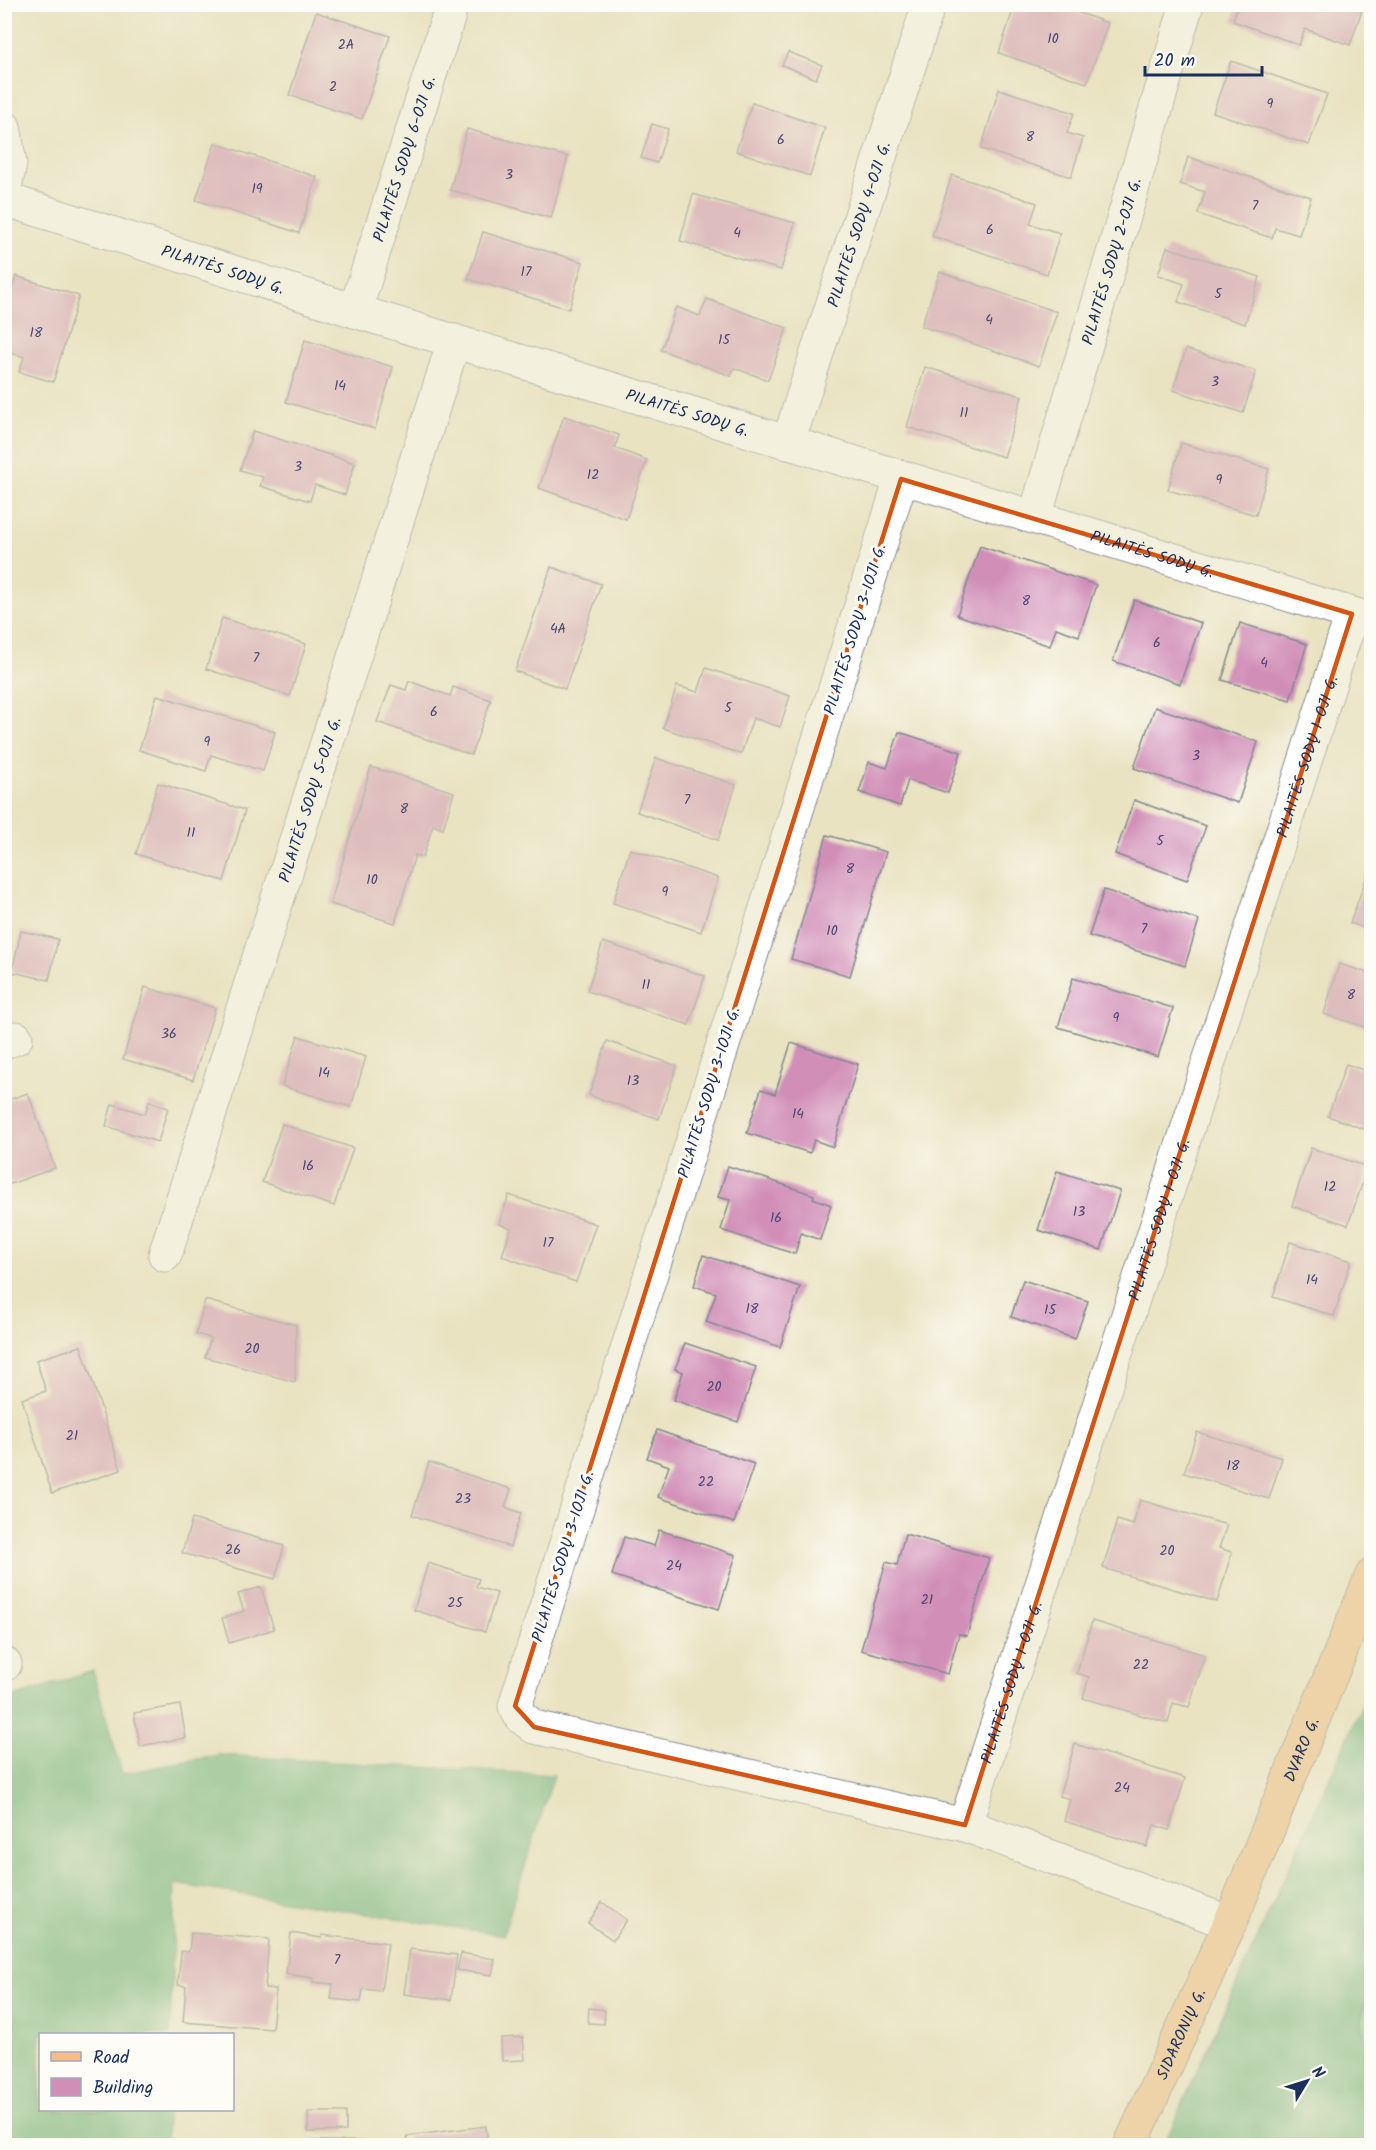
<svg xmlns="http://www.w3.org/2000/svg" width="1376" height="2150" font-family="Kalam,sans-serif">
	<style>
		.green { fill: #7cd296; stroke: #4c807a; stroke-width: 1.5 }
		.forest { fill: #65b47f; stroke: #40726e; stroke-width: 1.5 }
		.building { fill: #d18fb8 }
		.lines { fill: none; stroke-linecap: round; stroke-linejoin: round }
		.minor-casing { stroke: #828990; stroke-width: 35 }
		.major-casing { stroke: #828990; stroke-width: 35 }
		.minor { stroke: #fff; stroke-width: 33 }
		.major { stroke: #f6be87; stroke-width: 33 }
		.marked { fill: none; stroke: #d45514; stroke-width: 4.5; stroke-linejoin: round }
		.labels { text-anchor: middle; stroke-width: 6; stroke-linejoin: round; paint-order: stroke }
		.number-label { font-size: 14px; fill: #484774 }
		.street-label { font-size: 16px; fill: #1b2f5e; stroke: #fdfcf7 }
	</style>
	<rect width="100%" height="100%" fill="#fdfcf7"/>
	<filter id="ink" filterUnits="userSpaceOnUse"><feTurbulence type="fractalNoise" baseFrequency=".0167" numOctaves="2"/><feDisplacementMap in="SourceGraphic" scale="12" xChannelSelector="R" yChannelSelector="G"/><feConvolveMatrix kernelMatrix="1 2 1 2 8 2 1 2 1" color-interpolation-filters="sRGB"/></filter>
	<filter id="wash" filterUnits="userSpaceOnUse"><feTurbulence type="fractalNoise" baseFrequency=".008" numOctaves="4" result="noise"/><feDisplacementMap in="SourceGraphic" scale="24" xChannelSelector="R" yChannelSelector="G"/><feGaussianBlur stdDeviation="1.35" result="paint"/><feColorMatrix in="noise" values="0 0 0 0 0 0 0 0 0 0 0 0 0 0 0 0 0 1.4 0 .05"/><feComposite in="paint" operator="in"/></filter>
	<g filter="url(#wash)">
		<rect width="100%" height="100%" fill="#eae3c2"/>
		<!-- green -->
		<path class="green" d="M1371 1974V2050C1354 2029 1366 1997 1371 1974Z"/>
		<!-- forest -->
		<g class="forest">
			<path d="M93 1671 122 1774 218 1755 554 1775 503 1935 175 1884 170 2034H40V2110H167L166 2145H5V1700Z"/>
			<path d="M1371 1686 1372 1974C1366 1997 1354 2029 1371 2050V2145H1164Z"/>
		</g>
		<g id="blocks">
			<!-- building -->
			<g class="building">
				<path d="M861 4H879L877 10Z"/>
				<path d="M1015 4H1054L1108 23 1087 83 999 53Z"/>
				<path d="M1238 4H1364L1350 45 1305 29 1299 45 1233 21Z"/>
				<path d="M316 12 390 36 362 119 289 95Z"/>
				<path d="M788 52 822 65 816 79 782 65Z"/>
				<path d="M1231 61 1327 94 1309 145 1213 112Z"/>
				<path d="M999 89 1074 113 1067 133 1083 138 1071 177 981 149Z"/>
				<path d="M752 103 825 128 810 176 736 151Z"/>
				<path d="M652 124 668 129 657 163 641 158Z"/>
				<path d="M467 129 568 157 551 218 450 190Z"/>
				<path d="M215 143 317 177 299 233 196 200Z"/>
				<path d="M1188 157 1311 197 1299 235 1275 228 1272 238 1198 214 1205 192 1180 184Z"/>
				<path d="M952 175 1037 203 1030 224 1060 233 1047 274 932 236Z"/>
				<path d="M693 194 795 223 781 270 680 241Z"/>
				<path d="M483 232 583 262 569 309 468 279Z"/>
				<path d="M1167 247 1260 277 1245 324 1178 302 1184 284 1158 275Z"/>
				<path d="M940 272 1057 312 1039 366 921 326Z"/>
				<path d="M16 276 79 296 53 382 19 372 24 357 5 351V313Z"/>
				<path d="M707 299 787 328 768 380 734 368 731 376 661 350 676 307 700 316Z"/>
				<path d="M305 340 393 367 375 429 286 402Z"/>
				<path d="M1186 349 1256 371 1243 413 1173 390Z"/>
				<path d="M925 367 1022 396 1004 457 907 427Z"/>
				<path d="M564 416 619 435 615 448 647 460 626 519 539 488Z"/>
				<path d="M253 431 355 463 345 495 315 485 310 501 260 486 263 477 240 470Z"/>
				<path d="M1181 443 1269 469 1256 515 1168 490Z"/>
				<path d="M980 546 1096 585 1079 636 1056 628 1050 646 957 615Z"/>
				<path d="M551 567 601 584 565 689 515 671Z"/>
				<path d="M1134 600 1201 623 1180 684 1113 661Z"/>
				<path d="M222 618 306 644 290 696 206 669Z"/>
				<path d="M1240 623 1307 644 1290 700 1222 680Z"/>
				<path d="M706 668 790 696 780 727 753 718 741 754 663 728 677 686 698 692Z"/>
				<path d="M409 681 450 696 453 687 491 700 471 755 377 722 391 685 406 690Z"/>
				<path d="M157 695 275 732 263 771 211 755 206 771 139 750Z"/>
				<path d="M1155 707 1258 742 1238 803 1134 768Z"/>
				<path d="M899 732 961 752 948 793 908 780 900 806 859 792 869 762 887 768Z"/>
				<path d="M656 758 736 785 718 840 637 812Z"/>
				<path d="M371 767 454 792 443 829 433 825 423 857 415 855 395 923 330 904Z"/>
				<path d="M158 783 245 810 224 881 136 854Z"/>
				<path d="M1134 800 1206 826 1187 880 1115 854Z"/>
				<path d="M827 835 886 852 850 976 791 959Z"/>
				<path d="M630 849 718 878 701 932 613 903Z"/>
				<path d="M1372 862V931L1350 923Z"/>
				<path d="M1104 890 1199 920 1185 966 1089 936Z"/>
				<path d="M21 931 58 939 49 980 12 972Z"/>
				<path d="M603 942 705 976 689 1025 587 991Z"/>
				<path d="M1339 964 1372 974V1029L1324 1014Z"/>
				<path d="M1073 978 1173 1008 1158 1057 1058 1027Z"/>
				<path d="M145 987 215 1008 193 1080 123 1059Z"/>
				<path d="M298 1036 366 1057 351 1107 282 1086Z"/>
				<path d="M607 1041 677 1066 659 1119 589 1095Z"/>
				<path d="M791 1043 858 1064 833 1147 814 1140 810 1153 747 1133 761 1089 775 1094Z"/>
				<path d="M1346 1064 1372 1073V1132L1328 1116Z"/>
				<path d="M28 1093 55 1168 5 1186V1101Z"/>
				<path d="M149 1101 168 1108 158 1142 106 1126 112 1104 145 1114Z"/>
				<path d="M282 1124 353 1148 334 1206 262 1182Z"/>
				<path d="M1311 1148 1368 1167 1348 1225 1292 1206Z"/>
				<path d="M728 1166 814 1195 813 1198 831 1205 820 1240 801 1233 795 1254 721 1230 730 1200 718 1197Z"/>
				<path d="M1057 1171 1120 1191 1101 1250 1038 1230Z"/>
				<path d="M509 1195 596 1224 576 1282 502 1256 511 1228 499 1224Z"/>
				<path d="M1290 1242 1351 1261 1334 1316 1273 1297Z"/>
				<path d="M703 1255 800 1287 780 1347 706 1322 716 1293 694 1286Z"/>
				<path d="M1023 1280 1088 1301 1075 1339 1011 1317Z"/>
				<path d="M205 1300 296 1325 295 1382 205 1357 211 1338 196 1334Z"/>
				<path d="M685 1343 756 1367 738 1422 674 1400 683 1372 675 1369Z"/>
				<path d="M81 1346 121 1470 52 1493 22 1399 46 1391 36 1360Z"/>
				<path d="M657 1430 754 1464 734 1523 658 1497 669 1466 647 1458Z"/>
				<path d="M1197 1432 1282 1458 1269 1499 1184 1473Z"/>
				<path d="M429 1462 511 1489 505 1507 521 1513 510 1547 412 1515Z"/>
				<path d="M1140 1500 1227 1525 1219 1548 1232 1552 1217 1602 1103 1568 1117 1520 1133 1525Z"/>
				<path d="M192 1519 284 1546 275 1579 182 1553Z"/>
				<path d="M659 1530 736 1555 719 1609 612 1575 624 1537 654 1546Z"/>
				<path d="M905 1534 989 1558 967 1636 959 1634 948 1674 861 1650 886 1562 897 1565Z"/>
				<path d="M428 1563 479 1579 476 1587 497 1593 485 1632 414 1610Z"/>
				<path d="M261 1587 274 1629 229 1643 222 1618 244 1611 238 1594Z"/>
				<path d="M1092 1621 1205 1655 1189 1707 1173 1703 1168 1723 1083 1698 1089 1677 1077 1673Z"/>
				<path d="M180 1705 186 1738 140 1746 134 1713Z"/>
				<path d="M1075 1744 1185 1778 1169 1830 1154 1825 1147 1847 1064 1821 1070 1799 1059 1796Z"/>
				<path d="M602 1902 627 1920 613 1940 588 1923Z"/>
				<path d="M191 1933 269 1939 265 1988 276 1989 272 2029 183 2022 186 1986 178 1985 181 1951 189 1952Z"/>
				<path d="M291 1933 322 1938V1935L388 1943 381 1991 363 1989 361 2002 331 1999 333 1984 313 1982V1978L286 1974Z"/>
				<path d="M410 1949 457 1955 451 2000 404 1994Z"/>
				<path d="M461 1953 495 1959 492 1975 457 1970Z"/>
				<path d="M589 2008 605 2010 604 2024 588 2023Z"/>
				<path d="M523 2037 525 2060 502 2061 501 2038Z"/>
				<path d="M308 2112H346V2131L308 2132Z"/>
				<path d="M486 2126 488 2146H408L407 2136Z"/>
				<rect x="311" y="2141" width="66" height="5"/>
			</g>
		</g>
	</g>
	<g filter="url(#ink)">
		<use href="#blocks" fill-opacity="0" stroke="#828990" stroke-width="1.5"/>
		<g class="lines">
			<!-- minor casing -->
			<g class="minor-casing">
				<g id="minor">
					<path d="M4 127 10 164 4 192"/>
					<path id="s1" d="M4 199 355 311 1372 620"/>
					<path id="s2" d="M355 311 449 15 450 4"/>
					<path id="s3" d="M788 443 929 4"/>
					<path d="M901 479 515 1706 520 1716 534 1727 965 1825 1230 1923"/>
					<path id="s4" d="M1035 517 1187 4"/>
					<path d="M4 1042 16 1038"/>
					<path id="s5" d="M165 1255 454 341"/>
					<path d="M4 1664H5"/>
					<path id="s6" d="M965 1825 1352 614"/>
				</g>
			</g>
			<!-- major casing -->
			<g class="major-casing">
				<g id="major">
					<path id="s7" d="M1130 2146 1230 1923 1372 1575"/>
				</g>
			</g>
			<!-- minor -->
			<use href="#minor" class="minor"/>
			<!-- major -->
			<use href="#major" class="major"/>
		</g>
	</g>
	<!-- marked area -->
	<path d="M0 0H1376V2150H0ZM901 479 1352 614 965 1825 534 1727 515 1706Z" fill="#eae3c2" fill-opacity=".55" fill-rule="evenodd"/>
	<path class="marked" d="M901 479 1352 614 965 1825 534 1727 515 1706Z"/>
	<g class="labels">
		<!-- number labels -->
		<g class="number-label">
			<text x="1053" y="43">10</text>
			<text x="346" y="49">2A</text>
			<text x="333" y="91">2</text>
			<text x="1270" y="108">9</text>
			<text x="1030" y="141">8</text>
			<text x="781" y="144">6</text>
			<text x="509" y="179">3</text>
			<text x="257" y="193">19</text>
			<text x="1255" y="210">7</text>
			<text x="990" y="234">6</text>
			<text x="737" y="237">4</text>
			<text x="526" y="276">17</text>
			<text x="1218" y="298">5</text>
			<text x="989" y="324">4</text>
			<text x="36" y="337">18</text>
			<text x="724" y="344">15</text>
			<text x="1215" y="386">3</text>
			<text x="340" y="390">14</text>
			<text x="964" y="417">11</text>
			<text x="298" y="471">3</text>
			<text x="593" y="479">12</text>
			<text x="1219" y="484">9</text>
			<text x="1026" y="605">8</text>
			<text x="558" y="633">4A</text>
			<text x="1157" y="647">6</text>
			<text x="256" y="662">7</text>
			<text x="1264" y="667">4</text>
			<text x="728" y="712">5</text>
			<text x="434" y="716">6</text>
			<text x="207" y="746">9</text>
			<text x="1196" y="760">3</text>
			<text x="687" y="804">7</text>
			<text x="404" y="813">8</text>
			<text x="191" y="837">11</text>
			<text x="1160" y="845">5</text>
			<text x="850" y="873">8</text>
			<text x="372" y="884">10</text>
			<text x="665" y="896">9</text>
			<text x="1144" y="933">7</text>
			<text x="832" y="935">10</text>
			<text x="646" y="989">11</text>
			<text x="1351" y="999">8</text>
			<text x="1116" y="1022">9</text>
			<text x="169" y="1038">36</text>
			<text x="324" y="1077">14</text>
			<text x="633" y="1085">13</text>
			<text x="798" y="1118">14</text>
			<text x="308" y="1170">16</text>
			<text x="1330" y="1191">12</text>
			<text x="1079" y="1216">13</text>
			<text x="776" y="1222">16</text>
			<text x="548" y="1247">17</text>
			<text x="1312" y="1284">14</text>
			<text x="752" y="1313">18</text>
			<text x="1050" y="1314">15</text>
			<text x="252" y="1353">20</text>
			<text x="714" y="1391">20</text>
			<text x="72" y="1440">21</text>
			<text x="1233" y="1470">18</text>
			<text x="706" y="1486">22</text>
			<text x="463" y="1503">23</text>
			<text x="233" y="1554">26</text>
			<text x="1167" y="1555">20</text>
			<text x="674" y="1570">24</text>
			<text x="927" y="1604">21</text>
			<text x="455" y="1607">25</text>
			<text x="1141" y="1669">22</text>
			<text x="1122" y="1792">24</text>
			<text x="337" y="1964">7</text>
		</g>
		<!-- street labels -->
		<g class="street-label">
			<text dy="6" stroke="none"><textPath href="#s2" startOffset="160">PILAITĖS SODŲ 6-OJI G.</textPath></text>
			<text dy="6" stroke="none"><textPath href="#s3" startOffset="230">PILAITĖS SODŲ 4-OJI G.</textPath></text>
			<text dy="6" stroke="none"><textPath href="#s4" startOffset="267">PILAITĖS SODŲ 2-OJI G.</textPath></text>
			<text dy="6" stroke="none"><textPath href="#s1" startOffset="230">PILAITĖS SODŲ G.</textPath></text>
			<text dy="6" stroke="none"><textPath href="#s1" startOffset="716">PILAITĖS SODŲ G.</textPath></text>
			<text dy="6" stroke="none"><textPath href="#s1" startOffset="1202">PILAITĖS SODŲ G.</textPath></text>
			<text transform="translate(854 629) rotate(-73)" y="6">PILAITĖS SODŲ 3-IOJI G.</text>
			<text dy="6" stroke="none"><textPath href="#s6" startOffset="1122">PILAITĖS SODŲ 1-OJI G.</textPath></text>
			<text dy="6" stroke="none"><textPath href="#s5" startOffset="478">PILAITĖS SODŲ 5-OJI G.</textPath></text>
			<text transform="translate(708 1092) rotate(-73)" y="6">PILAITĖS SODŲ 3-IOJI G.</text>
			<text dy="6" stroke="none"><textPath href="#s6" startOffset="636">PILAITĖS SODŲ 1-OJI G.</textPath></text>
			<text transform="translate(562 1556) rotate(-73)" y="6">PILAITĖS SODŲ 3-IOJI G.</text>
			<text dy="6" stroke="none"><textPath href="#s6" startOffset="150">PILAITĖS SODŲ 1-OJI G.</textPath></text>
			<text dy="6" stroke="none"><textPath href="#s7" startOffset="432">DVARO G.</textPath></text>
			<text dy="6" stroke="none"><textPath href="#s7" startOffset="123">SIDARONIŲ G.</textPath></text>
		</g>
	</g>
	<!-- margin -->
	<rect width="1376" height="2150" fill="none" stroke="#fdfcf7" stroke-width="24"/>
	<!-- legend -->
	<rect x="39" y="2033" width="195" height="78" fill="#fdfcf7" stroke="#a3aaba" stroke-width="1.5"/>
	<rect x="51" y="2052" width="30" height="9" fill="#f6be87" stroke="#a3aaba" stroke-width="1.5"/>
	<text x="93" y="2063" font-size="18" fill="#1b2f5e">Road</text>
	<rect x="51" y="2078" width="30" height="18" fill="#d18fb8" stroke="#a3aaba" stroke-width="1.5"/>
	<text x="93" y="2093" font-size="18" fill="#1b2f5e">Building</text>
	<!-- north arrow -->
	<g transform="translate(1307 2081) rotate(52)" stroke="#fdfcf7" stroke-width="4.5" paint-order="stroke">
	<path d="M0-4.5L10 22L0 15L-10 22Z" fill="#1b2f5e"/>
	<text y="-9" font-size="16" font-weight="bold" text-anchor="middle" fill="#1b2f5e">N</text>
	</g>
	<!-- scale -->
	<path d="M1145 66v9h117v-9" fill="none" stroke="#1b2f5e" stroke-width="3"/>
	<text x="1154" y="66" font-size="18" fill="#1b2f5e" stroke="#fdfcf7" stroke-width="4.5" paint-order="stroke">20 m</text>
</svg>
